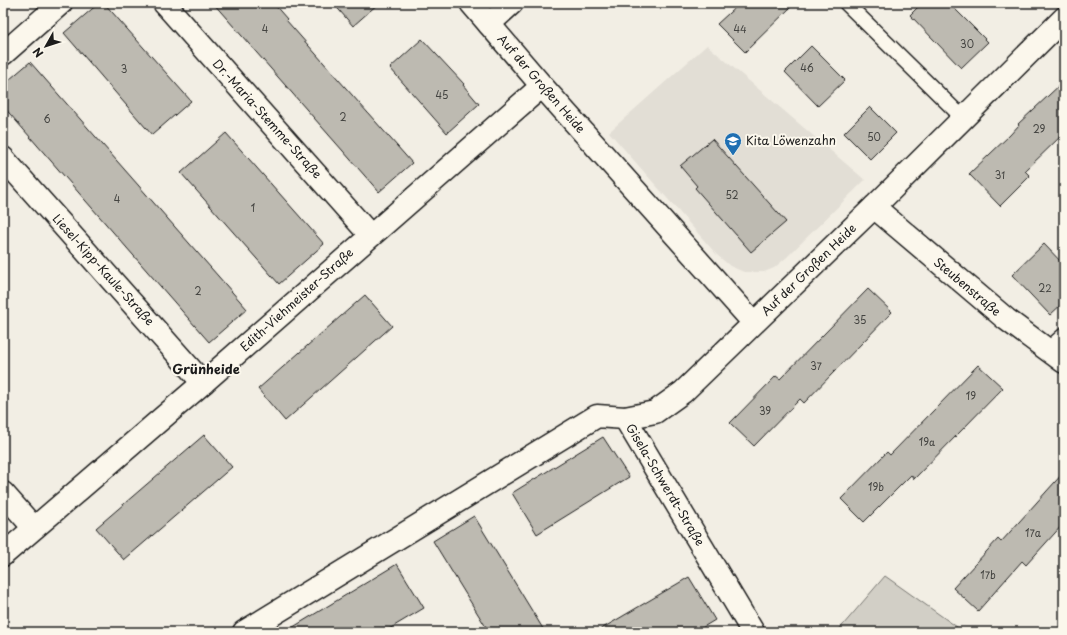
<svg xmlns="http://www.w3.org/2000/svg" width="1067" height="635" font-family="'Playpen Sans',sans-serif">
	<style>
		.built { fill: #e2ded5 }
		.green { fill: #d2cfc6; stroke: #777671 }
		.building { fill: #bdbab1; stroke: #1c1c1c }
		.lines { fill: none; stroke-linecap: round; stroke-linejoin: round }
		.lane-casing { stroke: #1c1c1c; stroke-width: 17 }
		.street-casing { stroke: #1c1c1c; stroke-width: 25 }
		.lane { stroke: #fbf7ec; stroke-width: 14 }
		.street { stroke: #fbf7ec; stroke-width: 22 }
		.labels { text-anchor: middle; stroke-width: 4; stroke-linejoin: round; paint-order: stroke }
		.number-label { font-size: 10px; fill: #444441 }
		.street-label { font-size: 12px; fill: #1c1c1c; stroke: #fbf7ec }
		.poi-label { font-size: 12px; fill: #1c1c1c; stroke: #fbf7ec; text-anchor: start }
		.neighbourhood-label { font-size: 13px; font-weight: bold; fill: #1c1c1c; stroke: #fbf7ec }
	</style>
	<rect width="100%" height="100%" fill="#f2eee4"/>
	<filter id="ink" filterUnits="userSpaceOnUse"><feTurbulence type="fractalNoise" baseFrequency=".025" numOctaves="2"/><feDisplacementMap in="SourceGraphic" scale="8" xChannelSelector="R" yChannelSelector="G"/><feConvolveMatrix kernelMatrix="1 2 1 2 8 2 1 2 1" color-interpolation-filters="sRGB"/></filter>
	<g filter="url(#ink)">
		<!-- built -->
		<path class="built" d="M707 45 865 180 787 257 774 268 764 272H744L730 266 717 255 609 132Z"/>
		<!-- green -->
		<path class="green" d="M885 576 964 632H837Z"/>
		<!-- building -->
		<g class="building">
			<path d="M99 3H104L191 101 152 135 64 33Z"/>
			<path d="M213 3H273L287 19 286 20 412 163 379 192Z"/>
			<path d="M333 3H379L353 26Z"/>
			<path d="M740 3H795L745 52 717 24Z"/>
			<path d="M922 3H949L988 42 961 68 910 15Z"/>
			<path d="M422 39 464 84 463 85 479 104 447 133 390 68Z"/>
			<path d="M811 46 845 80 818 106 785 72Z"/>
			<path d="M30 62 247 309 209 342 3 106V85Z"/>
			<path d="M1064 81V133L1025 171 1030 176 1000 206 969 174 1010 135 1019 125 1018 124Z"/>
			<path d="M870 107 896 133 870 159 844 133Z"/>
			<path d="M226 133 324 244 279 284 181 173Z"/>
			<path d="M712 139 786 222 751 252 695 188 697 186 680 166Z"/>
			<path d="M1044 244 1064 265V302L1050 315 1012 275Z"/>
			<path d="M868 289 892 312 804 403 800 399 754 446 730 423 776 376 780 379Z"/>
			<path d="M365 295 392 326 285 421 258 389Z"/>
			<path d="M978 365 1003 388 914 479 911 475 864 522 841 499 887 452 890 455Z"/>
			<path d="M204 435 232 467 124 560 96 528Z"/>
			<path d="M603 437 629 477 537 534 512 493Z"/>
			<path d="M1064 472V523L1026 565 1022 561 978 611 953 588 998 539 1001 542Z"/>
			<path d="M474 516 545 632H489L433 541Z"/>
			<path d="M397 564 424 608 384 632H285Z"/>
			<path d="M689 577 715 620 695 632H596Z"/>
		</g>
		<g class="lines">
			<!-- lane casing -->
			<g class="lane-casing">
				<g id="lane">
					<path d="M846 3 963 118"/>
					<path d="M1047 350 1064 335"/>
				</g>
			</g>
			<!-- street casing -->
			<g class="street-casing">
				<g id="street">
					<path d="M164 3 370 235"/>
					<path d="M471 3 542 86 753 322"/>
					<path d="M489 24 512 3"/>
					<path d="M3 54 61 3"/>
					<path d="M3 158 203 383"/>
					<path d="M874 207 1006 319 1064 362"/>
					<path d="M625 418 753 632"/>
					<path d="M3 493 34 528"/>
					<path d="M3 555 203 383 542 86"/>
					<path d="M244 632 597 416 625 418 655 412 683 392 874 207 1064 18"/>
				</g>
			</g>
			<!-- lane -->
			<use href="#lane" class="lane"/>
			<!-- street -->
			<use href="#street" class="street"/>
		</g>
	</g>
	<!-- icons -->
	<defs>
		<g id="school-pin" transform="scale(0.9)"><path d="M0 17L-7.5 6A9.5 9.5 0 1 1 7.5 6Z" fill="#1f6fb2" stroke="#fbf7ec"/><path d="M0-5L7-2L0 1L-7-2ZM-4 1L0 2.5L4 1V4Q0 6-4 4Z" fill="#fff"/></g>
	</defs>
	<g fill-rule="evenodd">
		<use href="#school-pin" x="733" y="141"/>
	</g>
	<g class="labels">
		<!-- number labels -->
		<g class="number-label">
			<text x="265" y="33">4</text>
			<text x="740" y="33">44</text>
			<text x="967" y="48">30</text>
			<text x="807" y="72">46</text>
			<text x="124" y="73">3</text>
			<text x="442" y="99">45</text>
			<text x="343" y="121">2</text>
			<text x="47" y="123">6</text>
			<text x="1039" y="133">29</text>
			<text x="874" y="141">50</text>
			<text x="1000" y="179">31</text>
			<text x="732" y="199">52</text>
			<text x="117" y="203">4</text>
			<text x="253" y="212">1</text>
			<text x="1045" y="292">22</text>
			<text x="198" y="295">2</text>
			<text x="860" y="324">35</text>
			<text x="816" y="370">37</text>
			<text x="971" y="400">19</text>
			<text x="765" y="415">39</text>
			<text x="927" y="446">19a</text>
			<text x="876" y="491">19b</text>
			<text x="1033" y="537">17a</text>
			<text x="988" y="579">17b</text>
		</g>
		<!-- street labels -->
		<g class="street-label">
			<text transform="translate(541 84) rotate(49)" y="4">Auf der Großen Heide</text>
			<text transform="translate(267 119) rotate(48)" y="4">Dr.-Maria-Stemme-Straße</text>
			<text transform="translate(103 270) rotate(48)" y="4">Liesel-Kipp-Kaule-Straße</text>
			<text transform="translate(809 270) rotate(-44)" y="4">Auf der Großen Heide</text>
			<text transform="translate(967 287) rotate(40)" y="4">Steubenstraße</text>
			<text transform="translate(297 300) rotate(-42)" y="4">Edith-Viehmeister-Straße</text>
			<text transform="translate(665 485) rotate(59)" y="4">Gisela-Schwerdt-Straße</text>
		</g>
		<!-- poi labels -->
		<g class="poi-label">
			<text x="746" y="145">Kita Löwenzahn</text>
		</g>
		<!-- neighbourhood labels -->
		<g class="neighbourhood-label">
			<text x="206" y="374">Grünheide</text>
		</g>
	</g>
	<!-- margin -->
	<rect width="1067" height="635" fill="none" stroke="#fbf7ec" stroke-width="16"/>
	<rect x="8" y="8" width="1051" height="619" fill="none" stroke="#1c1c1c" stroke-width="1.5" filter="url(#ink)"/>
	<!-- north arrow -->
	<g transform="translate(46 46) rotate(231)" stroke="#fbf7ec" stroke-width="3" paint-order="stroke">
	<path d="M0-3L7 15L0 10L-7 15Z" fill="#1c1c1c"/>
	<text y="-6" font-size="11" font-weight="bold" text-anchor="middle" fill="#1c1c1c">N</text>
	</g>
</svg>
